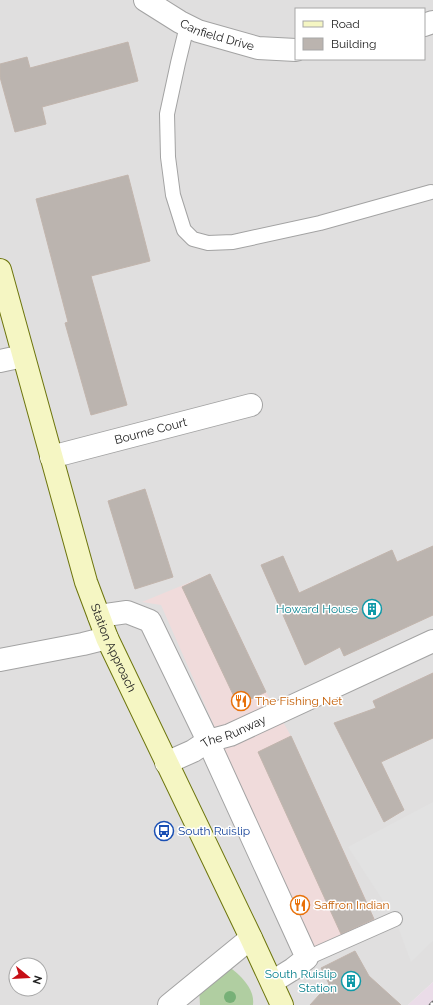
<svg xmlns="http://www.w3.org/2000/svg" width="433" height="1005" font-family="Raleway,sans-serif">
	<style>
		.residential { fill: #e0dfdf; fill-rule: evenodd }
		.commercial { fill: #f0dbdb }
		.industrial { fill: #eadce8 }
		.forest { fill: #b0cea1 }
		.parking { fill: #e2e2e2 }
		.building { fill: #bbb4af; stroke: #c2b5ad }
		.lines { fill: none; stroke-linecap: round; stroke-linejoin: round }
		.lane-casing { stroke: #a3a3a3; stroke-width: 16 }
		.street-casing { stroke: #a3a3a3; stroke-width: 24 }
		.secondary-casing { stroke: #6d750d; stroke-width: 24 }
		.lane { stroke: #fff; stroke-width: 14 }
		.street { stroke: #fff; stroke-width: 22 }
		.secondary { stroke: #f5f6c3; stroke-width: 22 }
		.rail-casing { stroke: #707070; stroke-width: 4.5 }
		.rail { stroke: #fff; stroke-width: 3; stroke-dasharray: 9; stroke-linecap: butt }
		.tree { fill: #77b077 }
		.labels { text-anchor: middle; stroke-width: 3; stroke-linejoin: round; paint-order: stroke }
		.street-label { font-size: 12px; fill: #222; stroke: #fff }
		.culture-label { font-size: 12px; fill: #0d838f; stroke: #fff; text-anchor: end }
		.food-label { font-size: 12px; fill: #c56008; stroke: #fff; text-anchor: start }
		.transit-label { font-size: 12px; fill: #164399; stroke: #fff; text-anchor: start }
	</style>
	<rect width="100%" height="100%" fill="#f1efea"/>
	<!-- residential -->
	<path class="residential" d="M0 0H433V982L408 1005H401L329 986 315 999 312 1005H0ZM296 9H424V59H296ZM16 965H40V989H16Z"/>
	<!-- commercial -->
	<path class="commercial" d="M210 574 266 692 291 736 375 920 312 948 161 605 142 602Z"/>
	<!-- industrial -->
	<path class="industrial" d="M433 982V1005H408Z"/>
	<!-- forest -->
	<path class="forest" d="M227 965C240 975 255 988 253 1005H200L199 987Z"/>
	<!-- parking -->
	<path class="parking" d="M433 802V941L411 962 395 919 348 847Z"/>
	<!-- building -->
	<g class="building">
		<path d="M128 42 138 81 42 107 46 124 15 132 0 77V64L27 57 30 68Z"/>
		<path d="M128 175 150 261 91 276 127 405 91 415 65 323 68 322 36 199Z"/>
		<path d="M145 489 173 577 135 589 108 501Z"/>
		<path d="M433 546V615L344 656 340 647 305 665 261 565 283 556 299 593 392 550 397 562Z"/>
		<path d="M210 574 266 692 238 705 182 587Z"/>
		<path d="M433 673V738L381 762 404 810 384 822 334 723 376 708 373 701Z"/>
		<path d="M291 736 374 919 341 934 258 752Z"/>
		<path d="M355 951 369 976 401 1005H310L329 984 321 968Z"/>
	</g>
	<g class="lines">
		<!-- lane casing -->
		<g class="lane-casing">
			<g id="lane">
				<path d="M187 26 178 63 167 114 168 157 173 195 184 230 193 239 208 243 233 242 320 223 431 192"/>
				<path d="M307 958 395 919"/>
			</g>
		</g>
		<!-- street casing -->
		<g class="street-casing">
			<g id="street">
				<path id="s1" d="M145 0 180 22 198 31 258 48 296 50"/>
				<path d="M424 25 433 22"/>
				<path d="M0 361 23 356"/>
				<path id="s2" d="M51 457 251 405"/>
				<path d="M99 616 127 612 150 621 208 741 307 958 293 969 272 982"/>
				<path d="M0 660 83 644 107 638"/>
				<path id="s3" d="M166 763 193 751 208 741 230 735 433 641"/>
				<path d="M169 1005 251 938"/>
			</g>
		</g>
		<!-- secondary casing -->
		<g class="secondary-casing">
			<g id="secondary">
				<path id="s4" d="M0 270 86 582 107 638 251 938 282 1005"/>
			</g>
		</g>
		<!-- lane -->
		<use href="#lane" class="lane"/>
		<!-- street -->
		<use href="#street" class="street"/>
		<!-- secondary -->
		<use href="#secondary" class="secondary"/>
		<!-- rail casing -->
		<g class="rail-casing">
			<path id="rail" d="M431 1005 433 1003"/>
		</g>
		<!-- rail -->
		<use href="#rail" class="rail"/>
	</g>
	<!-- trees -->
	<circle class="tree" cx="230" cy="997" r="6"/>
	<!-- icons -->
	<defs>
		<g id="building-ring" transform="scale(1)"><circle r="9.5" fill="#fff" stroke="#0f9aa8" stroke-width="1.5"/><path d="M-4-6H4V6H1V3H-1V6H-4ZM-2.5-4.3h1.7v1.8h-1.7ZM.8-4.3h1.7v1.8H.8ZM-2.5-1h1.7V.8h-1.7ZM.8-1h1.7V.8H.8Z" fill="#0f9aa8"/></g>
		<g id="restaurant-ring" transform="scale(1)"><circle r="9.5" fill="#fff" stroke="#e8710a" stroke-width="1.5"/><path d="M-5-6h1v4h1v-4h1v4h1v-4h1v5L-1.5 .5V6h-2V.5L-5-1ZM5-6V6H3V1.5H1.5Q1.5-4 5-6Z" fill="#e8710a"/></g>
		<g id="bus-ring" transform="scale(1)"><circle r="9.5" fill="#fff" stroke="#1a4fb4" stroke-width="1.5"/><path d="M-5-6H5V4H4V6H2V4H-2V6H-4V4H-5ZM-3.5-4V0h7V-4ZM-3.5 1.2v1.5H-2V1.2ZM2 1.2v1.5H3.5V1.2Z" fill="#1a4fb4"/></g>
	</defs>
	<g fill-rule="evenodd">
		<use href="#building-ring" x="372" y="609"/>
		<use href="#restaurant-ring" x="241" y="701"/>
		<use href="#bus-ring" x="164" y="831"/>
		<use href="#restaurant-ring" x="300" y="905"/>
		<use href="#building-ring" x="351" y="981"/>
	</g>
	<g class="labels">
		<!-- street labels -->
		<g class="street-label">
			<text dy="4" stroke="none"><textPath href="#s1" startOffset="81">Canfield Drive</textPath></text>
			<text dy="4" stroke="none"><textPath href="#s2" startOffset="103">Bourne Court</textPath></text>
			<text dy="4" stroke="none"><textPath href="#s4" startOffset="395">Station Approach</textPath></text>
			<text dy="4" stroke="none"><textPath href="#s3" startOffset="75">The Runway</textPath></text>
		</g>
		<!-- culture labels -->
		<g class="culture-label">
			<text x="358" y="613">Howard House</text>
			<text x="337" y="978">South Ruislip<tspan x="337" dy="14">Station</tspan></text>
		</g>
		<!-- food labels -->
		<g class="food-label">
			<text x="255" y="705">The Fishing Net</text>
			<text x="314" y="909">Saffron Indian</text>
		</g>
		<!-- transit labels -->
		<g class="transit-label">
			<text x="178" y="835">South Ruislip</text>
		</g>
	</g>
	<!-- legend -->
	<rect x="295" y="8" width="130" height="52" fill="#ffffff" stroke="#a7a7a7"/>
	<rect x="303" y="21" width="20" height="6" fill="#f5f6c3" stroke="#a7a7a7"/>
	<text x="331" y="28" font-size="12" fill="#222222">Road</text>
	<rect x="303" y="38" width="20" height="12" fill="#bbb4af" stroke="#a7a7a7"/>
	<text x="331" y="48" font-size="12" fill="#222222">Building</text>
	<!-- north arrow -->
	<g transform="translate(28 977) rotate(108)"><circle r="19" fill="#ffffff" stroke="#a7a7a7"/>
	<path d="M0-3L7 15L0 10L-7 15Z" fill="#c60e15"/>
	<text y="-6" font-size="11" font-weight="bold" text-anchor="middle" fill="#222222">N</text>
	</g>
</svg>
